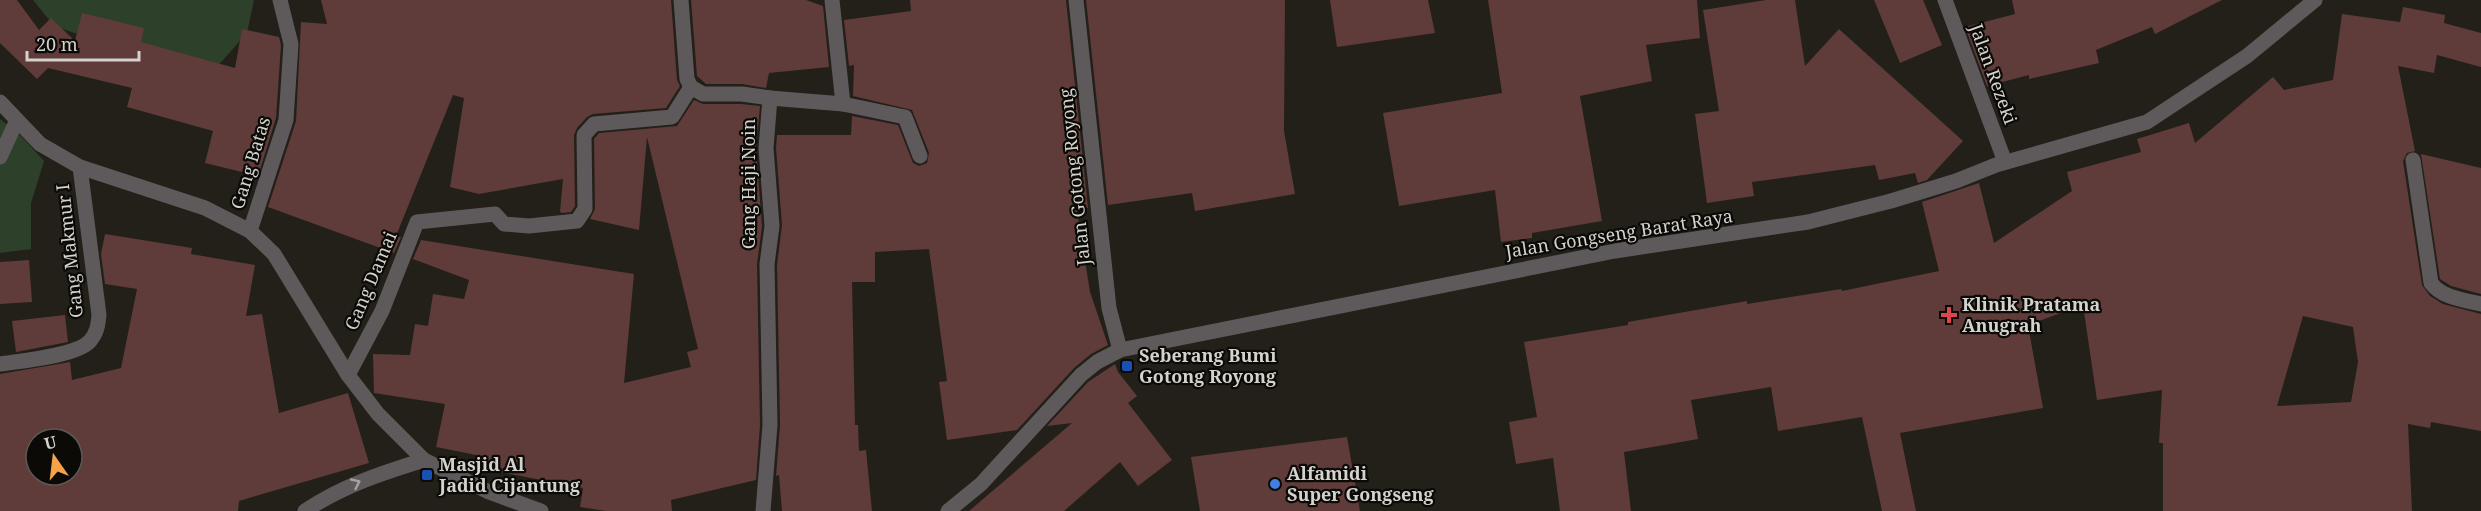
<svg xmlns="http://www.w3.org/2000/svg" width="2481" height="511" font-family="'Noto Serif',serif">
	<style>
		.green { fill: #2d4029 }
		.building { fill: #5f3b3a; fill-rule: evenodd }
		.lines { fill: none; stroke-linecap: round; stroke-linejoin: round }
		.service { stroke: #5e5a5b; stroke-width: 15 }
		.minor { stroke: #5e5a5b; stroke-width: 15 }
		.tertiary { stroke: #5e5a5b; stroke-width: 15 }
		.oneway { stroke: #a4a29f }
		.health-dot { fill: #e0444e; stroke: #0b0a07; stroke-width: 2 }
		.transit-dot { fill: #1a4fb4; stroke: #0b0a07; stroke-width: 2 }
		.shop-dot { fill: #3f7fe0; stroke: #0b0a07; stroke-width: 2 }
		.labels { text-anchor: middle; stroke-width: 4.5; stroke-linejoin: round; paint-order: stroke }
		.street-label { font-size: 18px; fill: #d3d2cd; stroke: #0b0a07 }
		.poi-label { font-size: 18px; font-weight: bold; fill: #d3d2cd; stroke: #0b0a07; text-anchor: start }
	</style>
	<rect width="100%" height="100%" fill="#222019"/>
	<!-- green -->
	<g class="green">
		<path d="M33 0H254L247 33 215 69 107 44 54 26Z"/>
		<path d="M0 119 21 136 44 161 31 203V249L0 253Z"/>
	</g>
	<!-- building -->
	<g class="building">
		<path d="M0 0H17L39 30 51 18 75 41 82 13 144 28 141 42 235 68 242 29 279 37 281 45 276 118 258 176 205 163 213 131 127 107 132 88 48 68 37 79 0 43Z"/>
		<path d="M321 0H671L677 80 680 86 666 108 593 114 587 117 577 128 574 135 575 206 571 212 562 213 560 212 563 179 479 194 450 187 464 98 453 95 396 236 401 237 394 253 268 207 296 121 301 22 327 24Z"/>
		<path d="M691 0H806L823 6 829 67 769 73 766 88 742 84H706L697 76Z"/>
		<path d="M910 0H1066L1088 208 1077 210 1090 292 1108 345 1091 354 1074 368 1017 430 947 440 939 382 947 381 929 249 875 252V282H852L855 425H858L859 451 866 450 872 511H782L779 475 776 476 780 425 777 265 782 225 776 148 777 135H851L852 116 898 125 913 163 919 166 927 163 929 153 912 110 853 96 854 65 849 66 844 20 911 11Z"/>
		<path d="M1086 0H1285L1284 131 1295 194 1195 211 1192 193 1108 205Z"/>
		<path d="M1330 0H1428L1435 33 1337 47Z"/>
		<path d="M1488 0H1697L1700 38 1646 45 1652 81 1580 96 1602 221 1532 233V238L1501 242 1495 190 1399 206 1383 113 1502 93Z"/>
		<path d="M1766 0H1795L1805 66 1839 29 1963 141 1927 180 1918 183 1915 173 1879 180 1875 165 1752 182 1754 196 1707 203 1695 114 1719 111 1703 10Z"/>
		<path d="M1874 0H1923L1942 45 1900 63Z"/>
		<path d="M2012 0H2222L2155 34 2152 27 2096 50 2099 63 2029 79V75L1987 86 1965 27 2015 14Z"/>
		<path d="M2403 7 2445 15 2444 23 2481 33V67L2437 55 2434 73 2398 66 2415 151 2407 153 2403 161 2422 285 2430 296 2443 304 2481 314V431L2431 422 2430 428 2408 424 2412 511H2163V443H2159L2162 390 2097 400 2083 305 2028 325 2043 408 1900 433 1916 511H1882L1862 417 1778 431 1771 387 1691 400 1698 439 1624 452 1631 511H1560L1553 458 1516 464 1509 422 1537 417 1524 342 1628 325V322L1747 301V304L1841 289 1842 291 1939 271 1922 202 1979 183 1994 243 2072 191 2067 172 2141 152 2137 139 2189 123 2195 143 2273 77 2284 90 2333 80 2342 14 2400 22ZM2303 316 2353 327 2358 362 2351 402 2277 406Z"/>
		<path d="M694 100 703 104H741L760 106 756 149 762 226 757 264 760 425 756 480 671 500 672 511H606L580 507 583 488 484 469 486 457 436 447 445 404 374 393 373 354 410 355 415 324 428 326 433 294 464 299 469 280 413 259 421 240 634 274 624 383 691 367 687 352 698 349 647 137 639 230 590 219 595 209 594 139 599 133 677 126Z"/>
		<path d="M2421 154 2481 168V294L2451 286 2440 279Z"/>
		<path d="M105 234 192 248 191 254 255 265 246 316 262 314 279 413 348 393 369 463 239 501 238 511H0V374L70 362 72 380 121 368 137 289 105 284 101 254ZM36 439H72V475H36Z"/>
		<path d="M29 260 32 302 0 304V262Z"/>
		<path d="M65 315 68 342 16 352 12 321Z"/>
		<path d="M1115 364 1118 372 1137 396 1128 403 1172 460 1138 486 1120 462 1064 511H969L1072 423 1047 426 1088 382Z"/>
		<path d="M1347 437 1360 511H1200L1191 457Z"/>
	</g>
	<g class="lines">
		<!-- service -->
		<path class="service" d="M0 157 17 120"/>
		<!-- minor -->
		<g class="minor">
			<path d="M681 0 687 79 691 87 703 94H742L770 98 766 148 772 226 767 264 770 425 763 511"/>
			<path d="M832 0 843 104"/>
			<path d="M1076 0 1109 308 1120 350"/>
			<path d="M1945 0 2005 162"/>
			<path d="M770 98 843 104 905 117 920 156"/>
			<path d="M2413 160 2431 283C2442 298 2464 300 2481 304"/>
			<path d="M250 231 286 120 291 44 280 0"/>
			<path d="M0 364C20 361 77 356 90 341 97 333 98 325 99 315L80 167"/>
			<path d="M348 375 382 311 417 222 495 214 504 224 529 226 577 221 585 209 584 135 594 124 672 117 691 87"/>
			<path d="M305 511C342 486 382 473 424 460"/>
		</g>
		<!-- tertiary -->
		<g class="tertiary">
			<path d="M0 102 40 144 80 167 205 208 250 231 274 254 348 375 378 414 424 460 489 492 541 511"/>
			<path d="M948 511 981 484 1081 375 1097 362 1120 350 1615 251 1808 222 1891 201 1956 181 1996 165 2147 122 2247 56 2315 0"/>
		</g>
	</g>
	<!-- one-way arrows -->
	<defs><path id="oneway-chevron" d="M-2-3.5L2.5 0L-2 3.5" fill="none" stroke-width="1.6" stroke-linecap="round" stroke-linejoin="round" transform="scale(1.5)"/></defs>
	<use class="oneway" href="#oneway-chevron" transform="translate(356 483) rotate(-25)"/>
	<!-- markers -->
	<path class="health-dot" d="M1946 306h6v6h6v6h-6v6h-6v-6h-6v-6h6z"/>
	<g class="transit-dot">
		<rect x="1121" y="360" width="12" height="12" rx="3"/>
		<rect x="421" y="469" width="12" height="12" rx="3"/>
	</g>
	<circle class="shop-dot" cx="1275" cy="484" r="6"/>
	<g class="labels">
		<!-- street labels -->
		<g class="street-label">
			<text transform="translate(1993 74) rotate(70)" y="6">Jalan Rezeki</text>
			<text transform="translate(251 163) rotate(-73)" y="6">Gang Batas</text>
			<text transform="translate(1075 177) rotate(-96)" y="6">Jalan Gotong Royong</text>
			<text transform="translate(749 184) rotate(-90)" y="6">Gang Haji Noin</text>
			<text transform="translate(1619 234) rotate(-9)" y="6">Jalan Gongseng Barat Raya</text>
			<text transform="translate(70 251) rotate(-96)" y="6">Gang Makmur I</text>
			<text transform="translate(371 281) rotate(-67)" y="6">Gang Damai</text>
		</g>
		<!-- poi labels -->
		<g class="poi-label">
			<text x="1962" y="311">Klinik Pratama<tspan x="1962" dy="21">Anugrah</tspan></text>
			<text x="1139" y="362">Seberang Bumi<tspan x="1139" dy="21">Gotong Royong</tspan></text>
			<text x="439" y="471">Masjid Al<tspan x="439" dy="21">Jadid Cijantung</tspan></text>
			<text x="1287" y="480">Alfamidi<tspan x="1287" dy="21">Super Gongseng</tspan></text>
		</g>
	</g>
	<!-- north arrow -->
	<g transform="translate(54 457) rotate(346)"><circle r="28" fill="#0b0a07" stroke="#5b5a56" stroke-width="1.5"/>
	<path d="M0-4.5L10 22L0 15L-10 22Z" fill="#f7a248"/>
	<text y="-9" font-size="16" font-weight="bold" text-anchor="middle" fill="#d3d2cd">U</text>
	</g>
	<!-- scale -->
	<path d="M27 51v9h112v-9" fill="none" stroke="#d3d2cd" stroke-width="3"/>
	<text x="36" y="51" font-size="18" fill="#d3d2cd" stroke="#0b0a07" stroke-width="4.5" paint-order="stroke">20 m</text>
</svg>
